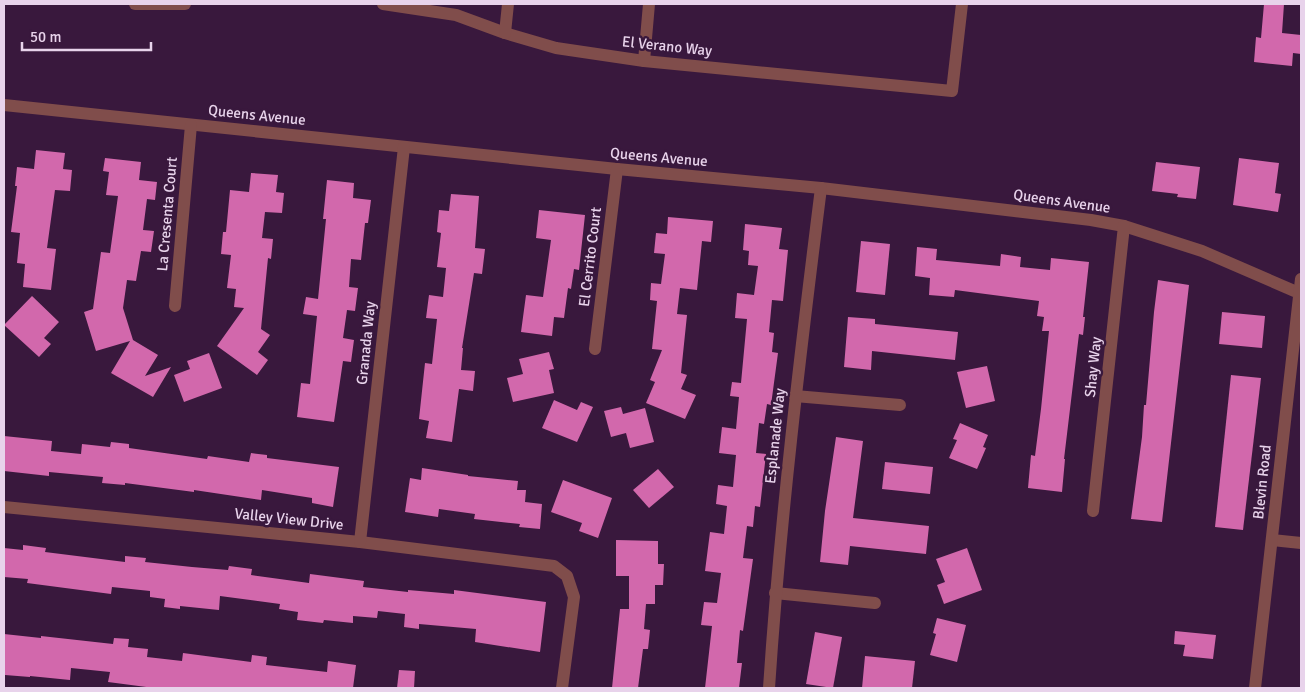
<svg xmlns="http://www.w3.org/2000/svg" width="1305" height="692" font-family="Signika,sans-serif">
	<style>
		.building { fill: #d268ac }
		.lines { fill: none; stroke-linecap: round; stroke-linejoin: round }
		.minor { stroke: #804d4b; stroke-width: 12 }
		.tertiary { stroke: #804d4b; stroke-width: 12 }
		.labels { text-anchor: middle; stroke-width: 5; stroke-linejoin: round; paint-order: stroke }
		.street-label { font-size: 15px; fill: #e8d3eb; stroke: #39183d }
	</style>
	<rect width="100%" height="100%" fill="#39183d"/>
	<!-- building -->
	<g class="building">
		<path d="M1264 4H1284L1282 33 1301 35V54L1293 53 1292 66 1254 62 1256 37 1261 38Z"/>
		<path d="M36 150 65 153 63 169 72 170 70 191 55 190 47 248 56 249 51 290 23 287 25 264 17 263 20 233 11 232 17 186H15L17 167 34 169Z"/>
		<path d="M105 158 141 162 139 180 157 182 155 200 147 199 143 230 154 231 151 252 141 251 136 281 127 280 123 308 133 340 158 355 145 376 171 367 153 397 111 373 130 341 96 351 84 312 93 309 101 252 110 253 118 196 106 195 109 172 103 171Z"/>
		<path d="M1239 158 1279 163 1275 193 1281 194 1278 212 1233 205Z"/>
		<path d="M1156 162 1200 167 1196 199 1177 197 1178 194 1152 191Z"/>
		<path d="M251 173 278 175 276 192 284 193 282 213 265 212 262 238 273 239 271 259 268 258 261 329 270 335 258 352 268 360 257 375 217 346 244 308 234 307 236 289 227 288 231 255 221 254 223 232H226L230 190 249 192Z"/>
		<path d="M327 180 354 183 353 198 371 200 368 223H365L361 260 351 259 349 287 358 288 355 311 347 310 343 338 354 340 351 362 343 361 334 422 297 417 301 383 310 384 317 316 303 314 306 297 318 299 326 219H323Z"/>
		<path d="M451 194 479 196 475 248 485 249 482 274 474 273 462 348H463L461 370 475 371 473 391 459 389 452 442 426 438 429 421 419 419 425 363 432 364 437 319 426 318 429 295 443 297 446 268 437 267 441 233 437 232 439 210 449 211Z"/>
		<path d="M539 210 585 215 579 270 574 269 571 289 568 288 564 318 554 317 552 336 521 332 526 295 543 297 551 240 536 238Z"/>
		<path d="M668 217 713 221 711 242 702 241 697 290 680 288 677 314 687 315 681 373 687 375 681 389 696 395 685 419 646 403 655 382 650 380 662 350 652 349 657 301 650 300 651 283 661 284 665 254 654 253 656 233 667 234Z"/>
		<path d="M745 224 782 228 779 249 788 250 783 301 772 300 769 332 774 333 772 352 778 353 771 405 767 404 764 424 759 423 756 453 766 454 760 507 755 506 753 527 747 526 743 558 753 559 743 631 740 630 737 663H742L739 688H705L712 626 701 625 704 602 717 603 721 573 705 571 710 532 724 534 727 506 716 504 718 485 733 487 736 455 719 453 722 427 736 429 739 397 730 396 732 382 741 383 747 319 735 318 737 293 754 295 758 266 748 265 749 251 743 250Z"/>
		<path d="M861 241 890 244 885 295 856 292Z"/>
		<path d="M917 247 937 249 936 260 1000 266 1001 254 1021 257 1020 267 1050 270 1051 258 1089 262 1083 317H1085L1083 335 1079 334 1064 459H1065L1062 492 1028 488 1031 455 1035 456 1041 409 1049 331H1042L1044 317 1037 316 1039 301 955 290 954 297 929 295 930 278 915 276Z"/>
		<path d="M1158 280 1189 285 1162 522 1131 519 1142 437 1144 405H1146L1154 312Z"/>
		<path d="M32 296 59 322 44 338 51 344 39 357 4 325Z"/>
		<path d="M1222 312 1265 316 1262 348 1219 344Z"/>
		<path d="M848 317 875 319V324L958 332 955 360 872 351 871 370 844 367Z"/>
		<path d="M549 352 554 369 549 370 554 393 513 402 507 378 523 374 519 359Z"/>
		<path d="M209 353 222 388 184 402 174 375 190 369 187 361Z"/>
		<path d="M987 366 995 401 966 408 957 372Z"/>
		<path d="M1231 375 1261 378 1243 530 1215 527Z"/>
		<path d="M554 400 577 410 581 402 593 407 577 442 542 428Z"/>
		<path d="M621 407 623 414 645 408 654 442 630 448 626 433 611 437 604 411Z"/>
		<path d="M960 423 988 435 983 447 986 448 977 469 949 458 957 440 953 439Z"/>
		<path d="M4 436 52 441 51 451 81 454 82 444 110 447 111 442 129 444V448L207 459 208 456 249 462 251 453 267 455V458L339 467 333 507 312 503V498L262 490 261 500 194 490V492L125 483V485L102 483 103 477 49 472V476L4 471Z"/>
		<path d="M836 437 863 441 853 518 929 526 926 554 850 546 848 565 820 562 825 511Z"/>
		<path d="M885 462 933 467 930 494 882 489Z"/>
		<path d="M422 468 468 475V476L518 481 517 490H526L525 502 542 504 540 529 519 527 520 524 474 519 475 514 439 509 438 517 405 512 410 478 421 480Z"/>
		<path d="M658 469 674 487 649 508 633 490Z"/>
		<path d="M563 480 612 498 598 538 579 531 582 523 551 512Z"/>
		<path d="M616 540 658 541V564H664L663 585H655V604H646L644 629 650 630 648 649H643L638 688H612L620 609H629V576H616Z"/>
		<path d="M23 545 46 548 45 552 125 562V556L146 558 145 562 192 567 228 570 229 566 252 569 251 575 309 583 310 574 364 581 363 587 408 592V590L454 594V590L546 602 540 652 475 642 476 629 419 624V629L404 627 405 614 378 611 377 618 353 616V623L324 620 323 623 297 620 298 612 279 609 280 604 220 596 219 610 180 606V609L164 607 165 599 150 597V591L112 587 111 594 27 583 28 579 4 577V548L23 550Z"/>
		<path d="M967 548 982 590 944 604 937 585 945 582 936 559Z"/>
		<path d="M937 618 966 625 957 662 930 655 936 634 933 633Z"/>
		<path d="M1175 631 1216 635 1213 659 1183 656 1185 645 1174 644Z"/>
		<path d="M815 632 842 637 833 688 806 684Z"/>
		<path d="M4 634 41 638V636L113 644 114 638 129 639 128 647 148 649 147 657 182 661 183 653 251 662 252 655 267 657 266 665 327 672 328 661 356 665 353 688H154L108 682 110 672 71 668 70 680 30 676V677L5 675Z"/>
		<path d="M865 656 915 661 912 688H862Z"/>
		<path d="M399 670 415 671 414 688H397Z"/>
	</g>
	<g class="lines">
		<!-- minor -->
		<g class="minor">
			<path d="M135 4H185"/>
			<path d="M383 4 456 15 505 33 556 48 644 61 952 91 962 4"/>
			<path d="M505 33 508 4"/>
			<path d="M644 61 649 4"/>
			<path d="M4 105 617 169 821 188 1091 220 1124 226 1202 251 1299 293"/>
			<path d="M175 306 191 125"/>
			<path d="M595 349 617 169"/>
			<path d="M795 396 900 405"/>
			<path d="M4 507 360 542 554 566 567 576 574 597 562 688"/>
			<path d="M1093 511 1124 226"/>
			<path d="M1272 540 1301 543"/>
			<path d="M360 542 404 147"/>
			<path d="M775 593 875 603"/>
			<path d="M769 688C780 521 800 355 821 188"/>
		</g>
		<!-- tertiary -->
		<path class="tertiary" d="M1255 688 1301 279"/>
	</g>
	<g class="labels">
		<!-- street labels -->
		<g class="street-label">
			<text transform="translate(667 46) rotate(6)" y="5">El Verano Way</text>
			<text transform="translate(257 115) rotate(6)" y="5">Queens Avenue</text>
			<text transform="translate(659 157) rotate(5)" y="5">Queens Avenue</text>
			<text transform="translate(1062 201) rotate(8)" y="5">Queens Avenue</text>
			<text transform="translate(167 214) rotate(-85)" y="5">La Cresenta Court</text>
			<text transform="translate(590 257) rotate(-83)" y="5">El Cerrito Court</text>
			<text transform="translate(366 343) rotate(-84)" y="5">Granada Way</text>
			<text transform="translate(1093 367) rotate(-84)" y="5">Shay Way</text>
			<text transform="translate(775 436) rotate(-84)" y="5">Esplanade Way</text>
			<text transform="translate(1262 482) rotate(-84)" y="5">Blevin Road</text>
			<text transform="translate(289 519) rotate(6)" y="5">Valley View Drive</text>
		</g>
	</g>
	<!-- border -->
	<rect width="1305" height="692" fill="none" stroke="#e8d3eb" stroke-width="10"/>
	<!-- scale -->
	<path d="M22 42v8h129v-8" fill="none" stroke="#e8d3eb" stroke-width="2.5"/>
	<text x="30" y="42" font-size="15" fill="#e8d3eb" stroke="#39183d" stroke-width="4" paint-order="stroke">50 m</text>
</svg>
